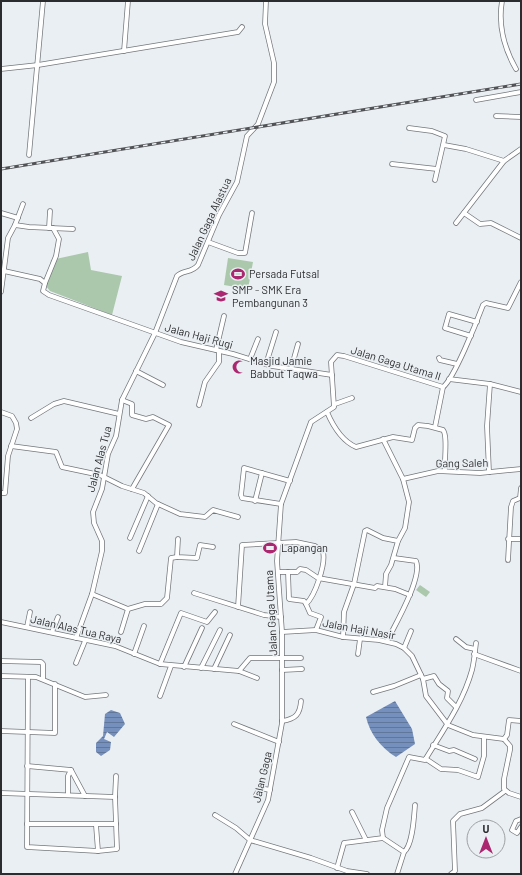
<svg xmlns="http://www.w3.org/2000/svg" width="522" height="875" font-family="Barlow,sans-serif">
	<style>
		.green { fill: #abc8ac }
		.water { fill: url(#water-rules) }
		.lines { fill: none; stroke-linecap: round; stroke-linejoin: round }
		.street-casing { stroke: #74787c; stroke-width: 5.5 }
		.street { stroke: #fff; stroke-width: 4 }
		.rail-casing { stroke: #515255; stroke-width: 3 }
		.rail { stroke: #eaeff3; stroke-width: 1.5; stroke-dasharray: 4.5; stroke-linecap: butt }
		.labels { text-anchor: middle; stroke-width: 3; stroke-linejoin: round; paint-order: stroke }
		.street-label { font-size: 11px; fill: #2b2c2e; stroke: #eaeff3 }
		.poi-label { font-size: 11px; fill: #2b2c2e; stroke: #eaeff3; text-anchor: start }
	</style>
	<defs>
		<pattern id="water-rules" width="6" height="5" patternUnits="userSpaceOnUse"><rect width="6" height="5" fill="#7590bd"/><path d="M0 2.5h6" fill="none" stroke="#60769a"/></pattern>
	</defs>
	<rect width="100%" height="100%" fill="#eaeff3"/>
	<!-- green -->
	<g class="green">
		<path d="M88 252 91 270 122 276 112 315 50 291 46 286 51 260Z"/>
		<path d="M228 258 253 262 248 289 224 285Z"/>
		<path d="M420 585 430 592 426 597 416 590Z"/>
	</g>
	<!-- water -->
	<g class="water">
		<path d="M395 701 412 729 415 744 396 757C381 748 370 734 366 717Z"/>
		<path d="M111 710 120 713 125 724 114 737 107 732 104 739 111 742 110 750 101 756 96 752V743L103 736 105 714Z"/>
	</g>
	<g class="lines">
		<!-- street casing -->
		<g class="street-casing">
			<g id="street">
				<path d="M502 1C498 25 504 48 516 69"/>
				<path d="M124 51 128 1"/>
				<path d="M1 69 38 65 238 32 242 27"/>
				<path d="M476 100 521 92"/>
				<path d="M496 116 521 117"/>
				<path d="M409 128 432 131 445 136 435 180"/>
				<path d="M444 145 466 149 504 161"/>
				<path d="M29 155 43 1"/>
				<path d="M392 164 437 169"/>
				<path d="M1 213 18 218"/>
				<path d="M464 213 480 224 491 223 521 238"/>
				<path d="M456 223 504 161 521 149"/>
				<path d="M15 225 29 227 73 229"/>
				<path d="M49 228 50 211"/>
				<path d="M208 242 238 253H245L252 213"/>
				<path d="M4 271 40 279 45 283 43 291 49 295 181 342 233 354 272 366 332 375"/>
				<path d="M45 283 56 256 59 239 53 228"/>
				<path d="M1 292 8 238 15 225 23 204"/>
				<path d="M471 336 445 328 449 314 477 322"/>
				<path d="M216 350 224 316"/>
				<path d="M439 358 440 360 457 364"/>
				<path d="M250 359 258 339"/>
				<path d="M266 364 276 332"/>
				<path d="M291 369 298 344"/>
				<path d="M136 371 163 385"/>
				<path d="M449 379 490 384 521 392"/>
				<path d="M122 400 132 404V415L146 419 153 417 169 425 132 489"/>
				<path d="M335 404 352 398"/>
				<path d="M199 405 205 382 219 362V351"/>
				<path d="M1 412 12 416 16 423 17 429 8 456 5 493H1"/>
				<path d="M327 412C333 426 342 441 356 447L393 437 412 440 415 428 418 425 428 426 443 430C448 436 444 461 445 471"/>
				<path d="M31 418 54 404 64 401 119 414"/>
				<path d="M435 427 443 387"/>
				<path d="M383 439 403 479 438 471 480 473 521 469"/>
				<path d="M11 446 56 452 62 467 100 475 122 486 144 493 156 503 180 514 205 517 213 510 238 517"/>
				<path d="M489 472 487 426 490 384"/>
				<path d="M255 501 262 473"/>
				<path d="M281 504 242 498 241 495 244 468 290 481"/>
				<path d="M130 538 148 496"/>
				<path d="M178 539 177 557 197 558 200 545 213 547"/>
				<path d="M508 539H521"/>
				<path d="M139 551 158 504"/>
				<path d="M508 560 511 507 513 501 520 498 521 488"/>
				<path d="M278 572H297L300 569 306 570 318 578 375 588 377 586 395 589 410 595"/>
				<path d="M288 572 289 599 304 601 306 604"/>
				<path d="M385 587 386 574 391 565 398 541 405 528 409 502 403 479"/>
				<path d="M194 593 264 615 281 617"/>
				<path d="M92 594 128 609 145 604H161L167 598 171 558 177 557"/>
				<path d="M238 607 242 545 296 542 315 546 323 552C326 564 315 596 306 604L310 613 321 617 316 630"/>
				<path d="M1 622 115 646 160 664 239 671 250 658H301"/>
				<path d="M27 627 30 612"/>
				<path d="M52 632 58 617"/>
				<path d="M121 632 128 609"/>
				<path d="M282 632 316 630 343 637 379 640 396 644 404 648 412 656 423 679 426 696 448 725 473 735 504 739"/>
				<path d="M343 637 344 612 354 584 365 531 367 530 383 538 398 541"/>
				<path d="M76 638 92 594 102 551V541L94 523 93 512 102 489 108 454 116 436 122 400 155 333 177 276C183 270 192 273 198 265L219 215 237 182 247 136 258 124 274 82V63L265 24 266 1"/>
				<path d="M456 639 466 647 475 649"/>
				<path d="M387 641C395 625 423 577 416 561L394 558"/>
				<path d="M404 648 411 631"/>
				<path d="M134 654 144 626"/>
				<path d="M358 654 360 639"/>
				<path d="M474 654 521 671"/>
				<path d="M1 661 41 662 43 664V679"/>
				<path d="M76 663 85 641"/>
				<path d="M160 664 181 613 207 622 215 612"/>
				<path d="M184 667 202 628"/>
				<path d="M201 668 220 630"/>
				<path d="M214 669 230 635"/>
				<path d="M282 670 302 669"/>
				<path d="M239 671 257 678"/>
				<path d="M1 676 36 677 85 697 106 695"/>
				<path d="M28 677 27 847 98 851 117 849 115 797 116 776"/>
				<path d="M423 679 434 676 439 684 448 691 447 698 456 707"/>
				<path d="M373 692 394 686 421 675"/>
				<path d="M160 696 171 666"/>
				<path d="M282 721C296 719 300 714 301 701"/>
				<path d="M234 724 279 742"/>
				<path d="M1 731 55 733V684"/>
				<path d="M504 739 510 746V750L504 779V789L509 793 521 797"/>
				<path d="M504 739 507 735 509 720 521 721"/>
				<path d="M433 745 449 751 454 750 475 759"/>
				<path d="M426 759 441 769 458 770 478 777 484 756V737"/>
				<path d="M27 766 71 770 85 796"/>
				<path d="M1 793 115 797"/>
				<path d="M68 795V776L71 770"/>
				<path d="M256 795 260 788 270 790"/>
				<path d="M352 812 366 840"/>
				<path d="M215 815 236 828 250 840 311 858 347 871 367 874"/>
				<path d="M521 819 516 821 512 830 517 833 521 827"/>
				<path d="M27 824H116"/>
				<path d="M96 825 98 851"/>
				<path d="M404 852C413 845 414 816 415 805"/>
				<path d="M337 868 344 843 383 838"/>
				<path d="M235 874 268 800 282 723V632L277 561 281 504 311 422 334 407 331 362 337 355 344 356 443 387C454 379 477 321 483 305L486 303 508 308 521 282"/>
				<path d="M397 874 404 852 383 838 382 830 387 808 409 757 425 760C442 732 463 703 472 670 474 662 475 652 476 643"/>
				<path d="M451 874 455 871 453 821 460 814 482 808 505 791"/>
			</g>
		</g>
		<!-- street -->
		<use href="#street" class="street"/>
		<!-- rail casing -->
		<g class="rail-casing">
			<path id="rail" d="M1 169 521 84"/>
		</g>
		<!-- rail -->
		<use href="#rail" class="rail"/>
	</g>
	<!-- icons -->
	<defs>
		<g id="stadium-bare" transform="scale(1.08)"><path d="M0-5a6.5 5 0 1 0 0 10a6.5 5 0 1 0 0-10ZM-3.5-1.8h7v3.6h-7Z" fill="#ab2770" stroke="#eaeff3" stroke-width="2.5" paint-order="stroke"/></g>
		<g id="school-bare" transform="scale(1.08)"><path d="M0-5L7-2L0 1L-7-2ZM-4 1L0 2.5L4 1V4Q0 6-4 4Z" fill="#ab2770" stroke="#eaeff3" stroke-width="2.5" paint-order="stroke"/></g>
		<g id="mosque-bare" transform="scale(1.08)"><path d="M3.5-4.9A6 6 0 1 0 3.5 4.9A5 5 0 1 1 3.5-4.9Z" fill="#ab2770" stroke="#eaeff3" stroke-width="2.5" paint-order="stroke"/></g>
	</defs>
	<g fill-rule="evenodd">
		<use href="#stadium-bare" x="238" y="274"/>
		<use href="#school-bare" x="221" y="296"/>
		<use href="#mosque-bare" x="239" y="367"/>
		<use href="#stadium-bare" x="270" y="548"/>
	</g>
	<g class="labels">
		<!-- street labels -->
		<g class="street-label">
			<text transform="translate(209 219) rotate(-65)" y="4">Jalan Gaga Alastua</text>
			<text transform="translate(199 336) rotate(15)" y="4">Jalan Haji Rugi</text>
			<text transform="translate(396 363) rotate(17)" y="4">Jalan Gaga Utama II</text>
			<text transform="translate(99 459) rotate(-75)" y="4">Jalan Alas Tua</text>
			<text transform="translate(462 463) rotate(-1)" y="4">Gang Saleh</text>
			<text transform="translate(271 613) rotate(-93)" y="4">Jalan Gaga Utama</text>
			<text transform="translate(76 629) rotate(13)" y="4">Jalan Alas Tua Raya</text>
			<text transform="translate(359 629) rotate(10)" y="4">Jalan Haji Nasir</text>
			<text transform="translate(262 777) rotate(-77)" y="4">Jalan Gaga</text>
		</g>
		<!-- poi labels -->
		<g class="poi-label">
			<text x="249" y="278">Persada Futsal</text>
			<text x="232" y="294">SMP - SMK Era<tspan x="232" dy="13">Pembangunan 3</tspan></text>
			<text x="250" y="365">Masjid Jamie<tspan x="250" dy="13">Babbut Taqwa</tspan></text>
			<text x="281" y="552">Lapangan</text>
		</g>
	</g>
	<!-- border -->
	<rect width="522" height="875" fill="none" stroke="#2b2c2e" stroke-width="4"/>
	<!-- north arrow -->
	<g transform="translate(486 839)"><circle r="19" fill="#eaeff3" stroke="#9ea1a4"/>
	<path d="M0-3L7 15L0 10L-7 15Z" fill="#ab2770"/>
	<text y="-6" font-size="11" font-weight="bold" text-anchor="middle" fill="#2b2c2e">U</text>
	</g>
</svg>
